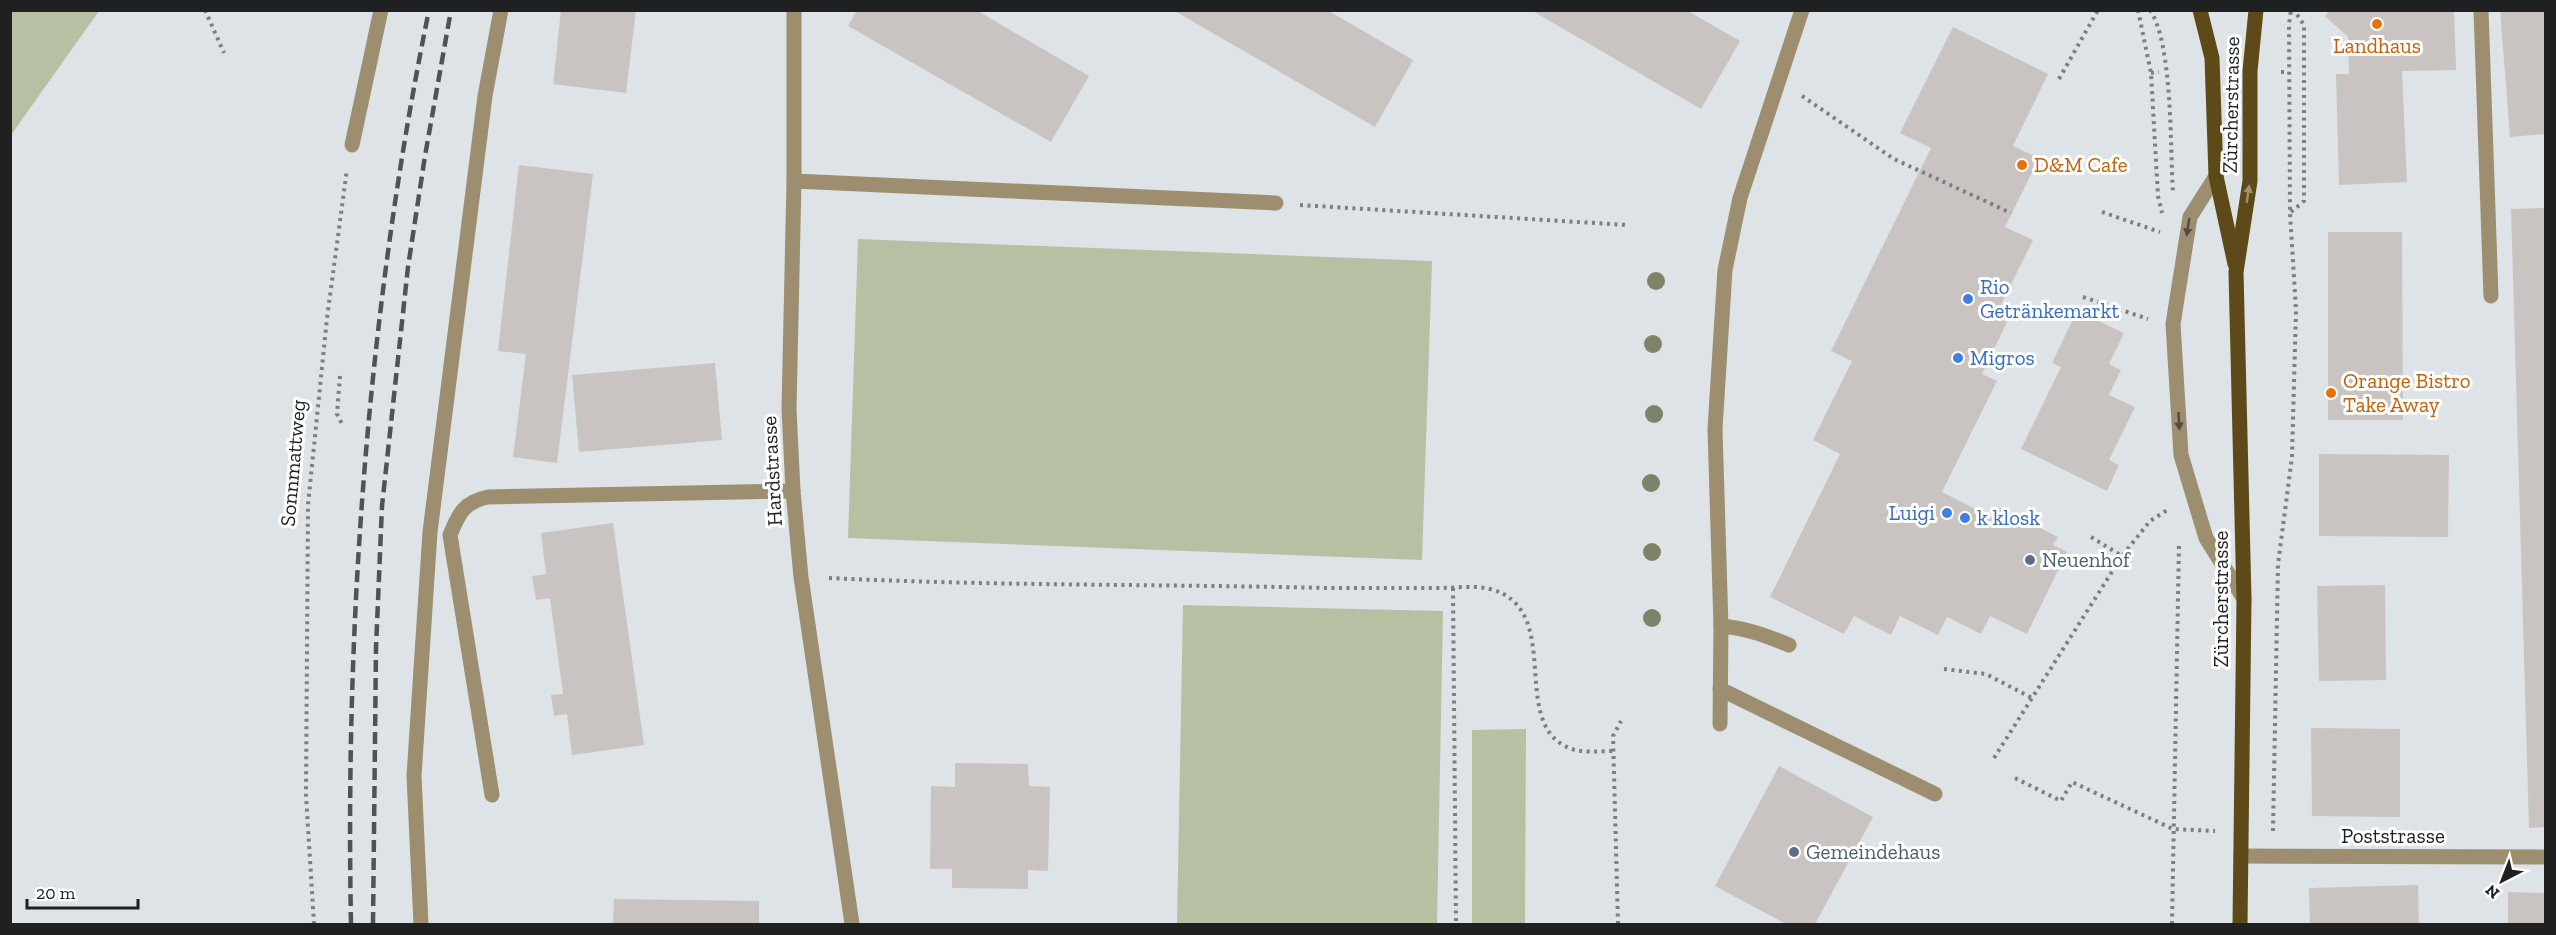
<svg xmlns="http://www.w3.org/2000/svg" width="2556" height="935" font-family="'Zilla Slab',serif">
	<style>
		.green { fill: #b8c0a3 }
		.building { fill: #c9c4c1 }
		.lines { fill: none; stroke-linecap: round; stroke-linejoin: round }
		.path { stroke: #7b7f81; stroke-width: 4; stroke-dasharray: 3 4.5; stroke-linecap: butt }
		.service { stroke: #9c8e6f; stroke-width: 15 }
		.minor { stroke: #9c8e6f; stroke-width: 15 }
		.primary { stroke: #5e4a18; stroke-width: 15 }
		.rail { stroke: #505355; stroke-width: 4.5; stroke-dasharray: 12 6; stroke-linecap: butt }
		.tree { fill: #7c8368 }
		.oneway { fill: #9e9274 }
		.oneway2 { fill: #504c40 }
		.food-dot { fill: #e8710a; stroke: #fff; stroke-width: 2 }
		.shop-dot { fill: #3f7fe0; stroke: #fff; stroke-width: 2 }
		.service-dot { fill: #5c6f8a; stroke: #fff; stroke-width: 2 }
		.labels { text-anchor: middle; stroke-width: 6; stroke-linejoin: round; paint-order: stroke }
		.food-label { font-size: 21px; fill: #c56008; stroke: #fff; text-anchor: start }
		.street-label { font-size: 21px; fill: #1e2021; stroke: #fff }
		.shop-label { font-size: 21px; fill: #366cbe; stroke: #fff; text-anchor: start }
		.service-label { font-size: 21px; fill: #4e5e75; stroke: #fff; text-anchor: start }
	</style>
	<rect width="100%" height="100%" fill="#dee3e7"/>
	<!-- green -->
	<g class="green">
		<path d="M11 10 99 11 11 135H10Z"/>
		<path d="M858 239 1432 261 1422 560 848 538Z"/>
		<path d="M1183 605 1443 611 1437 924H1177Z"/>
		<path d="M1526 729 1525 924H1472V730Z"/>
	</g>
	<!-- building -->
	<g class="building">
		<path d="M561 10H636L626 93 553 84Z"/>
		<path d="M857 10H976L1089 76 1051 142 848 26Z"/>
		<path d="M1173 10H1327L1413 60 1375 127Z"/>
		<path d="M1531 10H1686L1740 41 1701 109Z"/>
		<path d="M2330 10 2454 12 2456 70 2402 71 2407 182 2339 185 2336 74H2349L2348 37 2325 16Z"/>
		<path d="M2500 10H2546V134L2510 137Z"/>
		<path d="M1953 27 2048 74 2013 146 2039 158 2005 227 2033 240 1995 317 2007 322 1982 374 1997 381 1942 492 1993 518 1998 507 2058 537 2053 545 2067 552 2027 634 1990 616 1981 634 1947 617 1938 635 1900 616 1891 635 1854 616 1844 634 1770 597 1840 454 1813 440 1852 361 1831 351 1931 148 1900 133Z"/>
		<path d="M519 165 593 174 557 463 513 457 526 354 498 351Z"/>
		<path d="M2546 208V827L2529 828 2511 209Z"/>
		<path d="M2328 232H2402L2403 420H2328Z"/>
		<path d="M2077 311 2124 333 2109 364 2121 370 2109 395 2135 407 2109 460 2119 465 2107 491 2021 449 2061 367 2052 363Z"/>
		<path d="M715 363 722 440 579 452 572 375Z"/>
		<path d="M2319 454 2449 455 2448 537 2319 536Z"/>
		<path d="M613 523 644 745 572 755 567 714 554 716 551 695 563 694 550 598 536 600 532 576 546 574 541 533Z"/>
		<path d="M2385 585 2386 680 2319 681 2317 586Z"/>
		<path d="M2311 728 2400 729V817L2312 816Z"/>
		<path d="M955 763 1028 764 1029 786 1050 787 1048 871 1028 870V889L952 888V869H930L931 786 955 787Z"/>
		<path d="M1779 766 1873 817 1815 924H1786L1715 886Z"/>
		<path d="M2418 885 2419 924H2310L2309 888Z"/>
		<path d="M2508 892 2546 893V924H2508Z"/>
		<path d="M614 899 759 901V924H613Z"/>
	</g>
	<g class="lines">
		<!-- path -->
		<g class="path">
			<path d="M205 10 224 53"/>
			<path d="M2138 10 2151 73 2158 196 2162 213"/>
			<path d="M2150 10C2173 44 2170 149 2173 193"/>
			<path d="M2281 72H2288"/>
			<path d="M2151 73 2159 72"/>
			<path d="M2059 79 2098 10"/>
			<path d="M1802 96 1894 159 2011 213"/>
			<path d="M1300 205 1627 225"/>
			<path d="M2102 212 2160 232"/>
			<path d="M2291 212 2304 201V25L2294 10"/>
			<path d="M2083 297 2148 319"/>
			<path d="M340 376 337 414 342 424"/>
			<path d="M2091 537 2122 556 2150 521 2169 509"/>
			<path d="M829 578C995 586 1161 584 1327 588 1365 588 1402 588 1440 588 1456 588 1474 585 1490 589 1564 608 1510 718 1565 746 1579 754 1597 751 1614 751"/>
			<path d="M1453 588 1456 924"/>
			<path d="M1944 669 1986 674 2032 698"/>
			<path d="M1994 758 2122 556"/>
			<path d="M2015 778 2061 801 2072 782 2173 829 2215 831"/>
			<path d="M2273 831 2278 564 2292 457 2296 310 2290 213 2289 24 2291 10"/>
			<path d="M314 924 306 795 308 505 327 318 347 169"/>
			<path d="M1618 924 1613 736 1621 721"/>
			<path d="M2172 924 2179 544"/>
		</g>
		<!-- service -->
		<g class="service">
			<path d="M2481 10 2491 296"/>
			<path d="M2216 176 2190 217 2173 324 2181 455 2206 538 2244 599"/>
			<path d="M794 181 1276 203"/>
			<path d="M1721 626C1746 628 1767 636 1789 645"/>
			<path d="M1720 689 1935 794"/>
			<path d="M1720 724 1721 626 1715 429 1725 270 1740 198 1802 10"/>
			<path d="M492 795 450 535C459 513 464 502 488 497L793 491"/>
			<path d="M421 924 414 776 430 532 485 96 501 10"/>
		</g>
		<!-- minor -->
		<g class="minor">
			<path d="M794 10V181L789 409 793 491 801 577 852 924"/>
			<path d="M352 145 381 10"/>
			<path d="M2241 856 2546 857"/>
		</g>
		<!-- primary -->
		<g class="primary">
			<path d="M2200 10 2212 58 2216 176 2235 264"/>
			<path d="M2240 924 2244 599 2236 272 2250 181V71L2256 10"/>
		</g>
		<!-- rail -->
		<g class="rail">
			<path d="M351 924C345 622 368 307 429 10"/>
			<path d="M373 924 376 648 382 506 408 267 425 156 451 10"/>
		</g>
	</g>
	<!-- trees -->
	<g class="tree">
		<circle cx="1656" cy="281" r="9"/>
		<circle cx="1653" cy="344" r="9"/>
		<circle cx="1654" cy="414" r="9"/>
		<circle cx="1651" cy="483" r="9"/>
		<circle cx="1652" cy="552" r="9"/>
		<circle cx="1652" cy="618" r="9"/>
	</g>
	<!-- one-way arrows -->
	<defs><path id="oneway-solid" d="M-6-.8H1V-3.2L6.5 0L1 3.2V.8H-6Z" transform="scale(1.5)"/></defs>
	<use class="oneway" href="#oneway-solid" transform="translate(2248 194) rotate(-82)"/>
	<g class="oneway2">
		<use href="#oneway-solid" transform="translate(2188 227) rotate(99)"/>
		<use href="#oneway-solid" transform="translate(2179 421) rotate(87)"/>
	</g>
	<!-- markers -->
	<g class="food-dot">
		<circle cx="2377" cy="24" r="6"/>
		<circle cx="2022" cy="165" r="6"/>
		<circle cx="2331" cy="393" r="6"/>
	</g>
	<g class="shop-dot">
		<circle cx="1968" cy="299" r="6"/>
		<circle cx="1958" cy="358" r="6"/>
		<circle cx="1947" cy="513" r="6"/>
		<circle cx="1965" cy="518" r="6"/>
	</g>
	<g class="service-dot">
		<circle cx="2030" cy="560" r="6"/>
		<circle cx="1794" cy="852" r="6"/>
	</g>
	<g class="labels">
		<!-- food labels -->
		<g class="food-label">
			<text x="2377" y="53" text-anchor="middle">Landhaus</text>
			<text x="2034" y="172">D&amp;M Cafe</text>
			<text x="2343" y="388">Orange Bistro<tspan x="2343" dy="24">Take Away</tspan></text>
		</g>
		<!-- street labels -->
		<g class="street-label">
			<text transform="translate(2231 105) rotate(-89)" y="7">Zürcherstrasse</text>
			<text transform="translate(293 463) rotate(-85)" y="7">Sonnmattweg</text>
			<text transform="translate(772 471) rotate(-93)" y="7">Hardstrasse</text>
			<text transform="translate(2221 599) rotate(-90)" y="7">Zürcherstrasse</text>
			<text x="2393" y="843">Poststrasse</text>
		</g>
		<!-- shop labels -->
		<g class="shop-label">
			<text x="1980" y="294">Rio<tspan x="1980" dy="24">Getränkemarkt</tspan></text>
			<text x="1970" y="365">Migros</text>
			<text x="1935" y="520" text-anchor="end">Luigi</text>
			<text x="1977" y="525">k klosk</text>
		</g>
		<!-- service labels -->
		<g class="service-label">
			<text x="2042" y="567">Neuenhof</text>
			<text x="1806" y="859">Gemeindehaus</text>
		</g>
	</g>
	<!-- border -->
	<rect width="2556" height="935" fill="none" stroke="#1e2021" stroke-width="24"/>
	<!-- north arrow -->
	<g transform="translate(2502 881) rotate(222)" stroke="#ffffff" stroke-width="4.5" paint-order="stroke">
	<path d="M0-4.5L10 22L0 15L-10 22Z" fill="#1e2021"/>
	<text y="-9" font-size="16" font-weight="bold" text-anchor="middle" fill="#1e2021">N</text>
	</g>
	<!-- scale -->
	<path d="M27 899v9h111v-9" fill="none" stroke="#1e2021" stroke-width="3"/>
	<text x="36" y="899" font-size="18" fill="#1e2021" stroke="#ffffff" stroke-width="4.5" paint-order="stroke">20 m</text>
</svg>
